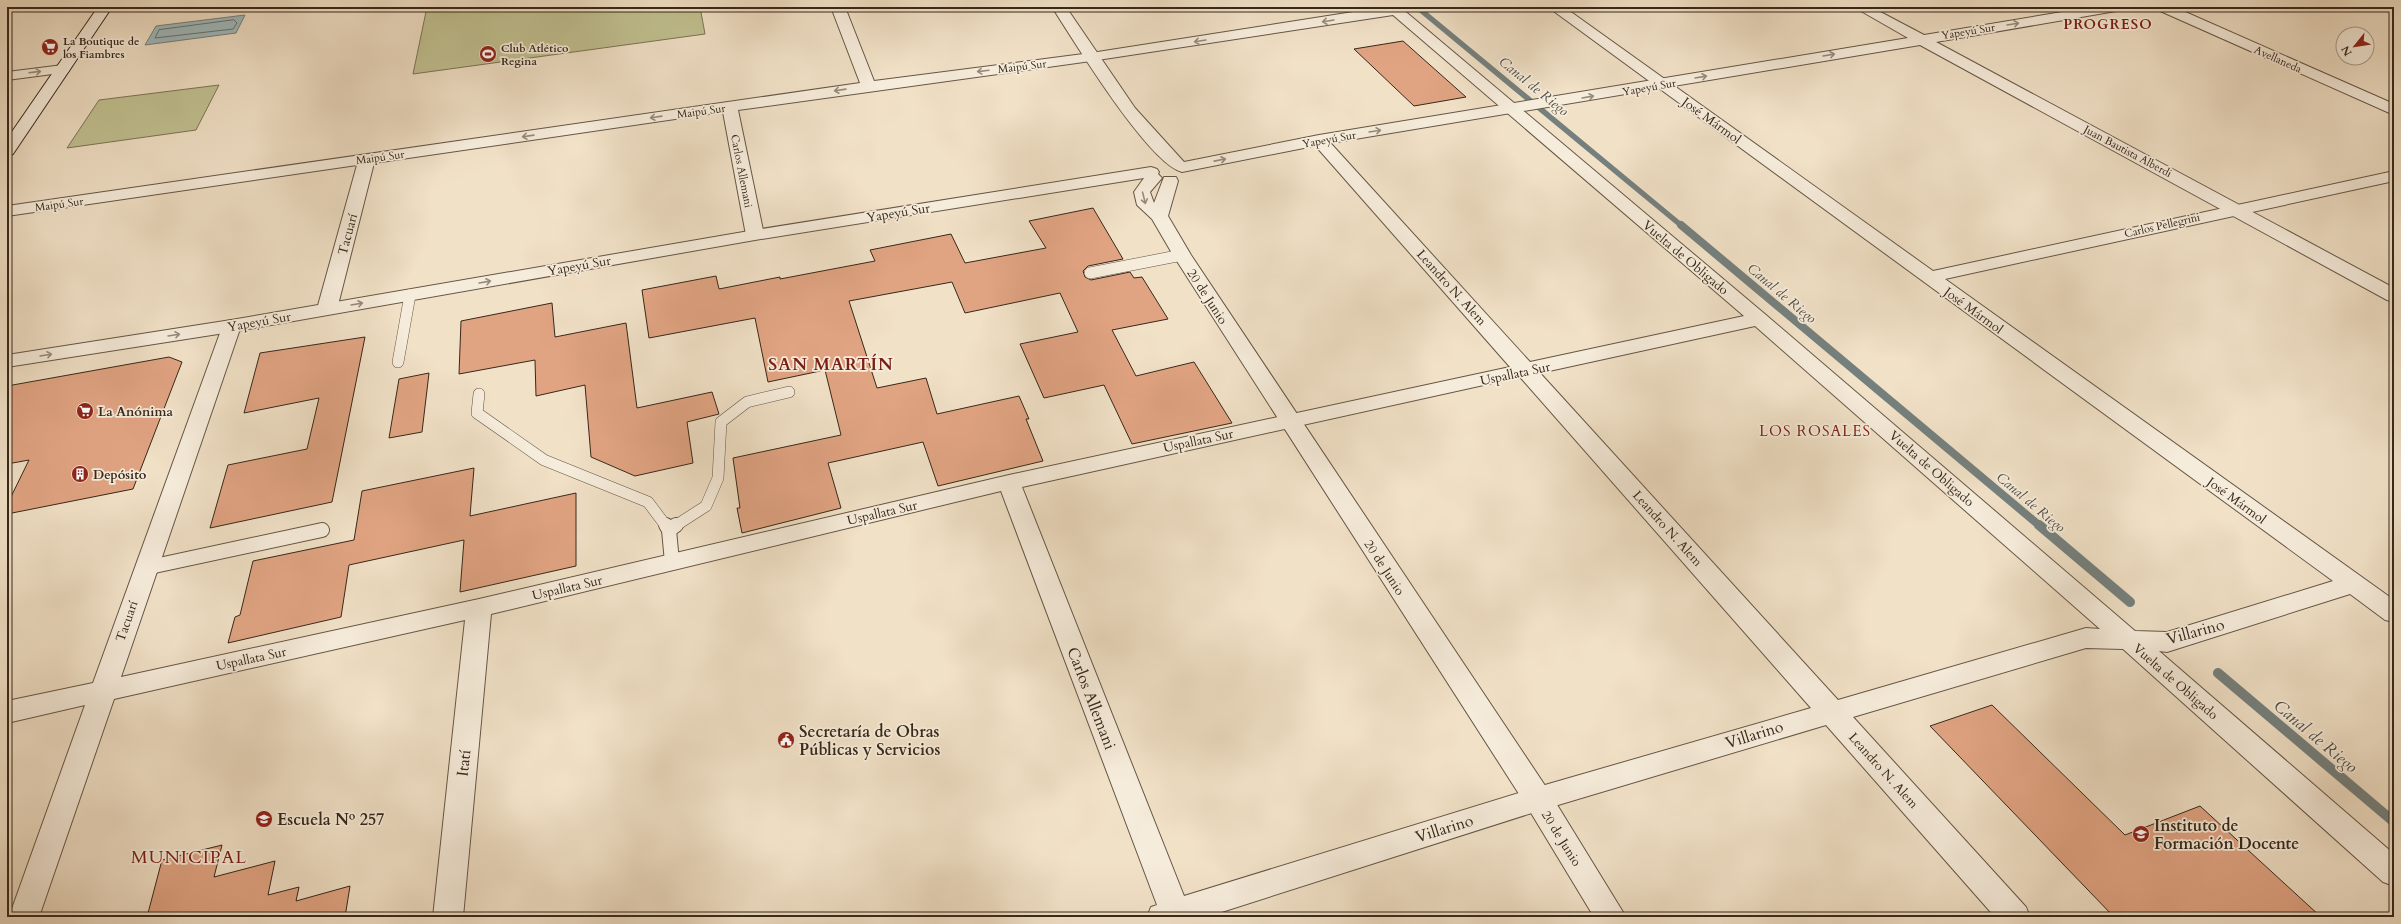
<svg xmlns="http://www.w3.org/2000/svg" width="2401" height="924" font-family="Cardo,serif">
	<style>
		.green { fill: #c1c191; stroke: #7c7456 }
		.water { fill: #9fbbc0; stroke: #75807e }
		.lines { fill: none; stroke-linecap: round; stroke-linejoin: round }
		.shore { stroke: #6a726d; stroke-width: 1 }
		.stream-far2 { stroke: #75807e; stroke-width: 5.5 }
		.stream-far1 { stroke: #75807e; stroke-width: 8 }
		.stream { stroke: #75807e; stroke-width: 10 }
		.building { fill: #e1a483; stroke: #36281a }
		.service-far1-casing { stroke: #655645; stroke-width: 12 }
		.service-casing { stroke: #655645; stroke-width: 16 }
		.minor-casing { stroke: #655645; stroke-width: 2 }
		.tertiary-casing { stroke: #655645; stroke-width: 2 }
		.secondary-casing { stroke: #36281a; stroke-width: 2 }
		.service-far1 { stroke: #f6ecdb; stroke-width: 11 }
		.service { stroke: #f6ecdb; stroke-width: 14 }
		.minor { fill: #f6ecdb; fill-rule: evenodd }
		.tertiary { fill: #f6ecdb; fill-rule: evenodd }
		.secondary { fill: #f6ecdb; fill-rule: evenodd }
		.oneway { stroke: #968a7a }
		.labels { text-anchor: middle; stroke-width: 3.5; stroke-linejoin: round; paint-order: stroke }
		.far-street-label { font-size: 11px; fill: #36281a; stroke: #f6ecdb }
		.far-poi-label { font-size: 11px; font-weight: bold; fill: #36281a; stroke: #f6ecdb; text-anchor: start }
		.street-label { font-size: 13px; fill: #36281a; stroke: #f6ecdb }
		.poi-label { font-size: 13px; font-weight: bold; fill: #36281a; stroke: #f6ecdb; text-anchor: start }
		.far-district-label { font-size: 14px; font-weight: bold; letter-spacing: 1px; fill: #7a1f14; stroke: #f6ecdb }
		.water-label { font-size: 14px; font-style: italic; fill: #504d44; stroke: #f6ecdb }
		.quarter-label { font-size: 15px; letter-spacing: 1px; fill: #7a1f14; stroke: #f6ecdb }
		.near-street-label { font-size: 16px; fill: #36281a; stroke: #f6ecdb }
		.near-poi-label { font-size: 16px; font-weight: bold; fill: #36281a; stroke: #f6ecdb; text-anchor: start }
		.district-label { font-size: 17px; font-weight: bold; letter-spacing: 1px; fill: #7a1f14; stroke: #f6ecdb }
		.near-water-label { font-size: 17px; font-style: italic; fill: #504d44; stroke: #f6ecdb }
		.near-quarter-label { font-size: 18px; letter-spacing: 1px; fill: #7a1f14; stroke: #f6ecdb }
	</style>
	<rect width="100%" height="100%" fill="#f1e1c7"/>
	<filter id="stains"><feTurbulence type="fractalNoise" baseFrequency=".005" numOctaves="4"/><feColorMatrix values="0 0 0 0 .2 0 0 0 0 .09 0 0 0 0 .02 0 0 0 .5 -.17"/></filter>
	<radialGradient id="worn" r=".72"><stop offset=".6" stop-color="#630" stop-opacity="0"/><stop offset="1" stop-color="#630" stop-opacity=".3"/></radialGradient>
	<!-- green -->
	<g class="green">
		<path d="M427 7H700L705 34 413 74Z"/>
		<path d="M219 85 196 130 67 148 99 100Z"/>
	</g>
	<!-- water -->
	<path class="water" d="M245 15 236 33 145 45 156 26Z"/>
	<g class="lines">
		<!-- shore -->
		<path class="shore" d="M234 20 237 23 233 29 155 38 159 30Z"/>
		<!-- stream-far2 -->
		<path class="stream-far2" d="M1417 7 1682 226"/>
		<!-- stream-far1 -->
		<path class="stream-far1" d="M1681 225 2040 526"/>
		<!-- stream -->
		<g class="stream">
			<path d="M2039 525 2130 602"/>
			<path d="M2218 673 2394 822"/>
		</g>
	</g>
	<!-- building -->
	<g class="building">
		<path d="M1403 41 1466 97 1414 106 1354 49Z"/>
		<path d="M1093 208 1123 259 1088 266 1083 271 1085 277 1091 280 1130 272 1134 278 1142 277 1168 319 1112 330 1136 376 1194 362 1232 423 1132 444 1104 385 1044 398 1020 344 1078 332 1060 293 965 313 952 282 849 301 877 388 926 378 937 414 1019 396 1029 419H1026L1043 461 938 486 923 442 828 463 841 508 742 533 737 508H740L733 458 841 435 825 370 768 382 755 318 649 338 642 290 716 276 719 289 780 277V279L875 261 870 250 951 234 965 263 1046 248 1029 221Z"/>
		<path d="M552 303 555 337 626 323 637 408 712 392 719 414 687 422 693 463 635 476 591 457 585 385 536 396 535 360 459 374 461 321Z"/>
		<path d="M365 337 332 502 210 528 228 465 307 449 319 398 244 413 260 353Z"/>
		<path d="M169 357 182 362 133 489 7 514V505L29 460 7 464V386Z"/>
		<path d="M429 373 422 432 389 438 399 379Z"/>
		<path d="M474 468 470 516 576 493V566L460 592 464 540 349 565 341 617 228 643 235 617 240 615 253 561 354 540 362 491Z"/>
		<path d="M1992 705 2125 835 2200 806 2321 917H2114L1930 726Z"/>
		<path d="M222 845 214 877 275 861 268 895 299 887 296 901 350 886 345 917H147L162 860Z"/>
	</g>
	<g class="lines">
		<!-- service-far1 casing -->
		<g class="service-far1-casing">
			<g id="service-far1">
				<path d="M1090 273 1182 255"/>
				<path d="M398 362 410 295"/>
				<path d="M479 394 477 413 544 460 648 502 666 526"/>
				<path d="M675 526 706 506 718 478 721 422 747 402 789 392"/>
			</g>
		</g>
		<!-- service casing -->
		<g class="service-casing">
			<g id="service">
				<path d="M666 525 669 530 672 562"/>
				<path d="M669 530 676 525"/>
				<path d="M145 568 322 530"/>
			</g>
		</g>
		<!-- minor casing -->
		<g class="minor-casing">
			<g id="minor">
				<path d="M831 7H845L874 81 1091 53 1385 7H1400L1766 315 2135 631 2167 632 2333 581 1548 7H1564L1933 271 2394 171V181L1945 279 2394 600V622L2385 620 2350 594 2167 652 2159 651 2394 854V886L2383 882 2123 649 2086 648 1853 717 2026 907 2030 917H1995L1826 725 1538 811 1206 917H1147L1151 907 1157 905 1001 491 491 614 463 917H433L465 620 114 699 39 917H9L85 705 7 723V701L93 683 224 322 231 320 238 322 241 326 121 677 479 599 1009 475 1510 367 1313 143 1311 140 1313 137H1325L1530 362 1744 316 1393 15 1091 61 738 110 764 235 761 239H749L746 235 723 112 374 163 337 309 334 313H320L317 309 357 165 7 216V206L860 83ZM1755 326 2100 629 2086 628 1838 700 1540 373ZM1520 377 1811 708 1538 787 1184 896 1022 487Z"/>
				<path d="M2156 7H2174L2394 104V115L2158 10Z"/>
				<path d="M63 65 68 66 70 69 68 72 7 80V72Z"/>
			</g>
		</g>
		<!-- tertiary casing -->
		<g class="tertiary-casing">
			<g id="tertiary">
				<path d="M1052 7H1066L1135 108 1184 162 1319 135 1908 38 1854 7H1871L1924 35 2092 7H2123L2116 11 1936 42 2394 288V302L2387 300 1920 45 1319 145 1182 172C1148 163 1074 41 1052 7Z"/>
				<path d="M1151 167 1157 169 1159 172 1158 174 1162 178 1150 192 1154 203 1164 177H1176L1178 181 1168 216 1191 255 1548 790 1626 917H1594L1528 808 1173 255 1152 219 1137 205 1134 192 1144 178 755 240 231 332 7 367V355L231 320 755 230Z"/>
			</g>
		</g>
		<!-- secondary casing -->
		<g class="secondary-casing">
			<path id="secondary" d="M98 7H112L13 154 7 156V139Z"/>
		</g>
		<!-- service-far1 -->
		<use href="#service-far1" class="service-far1"/>
		<!-- service -->
		<use href="#service" class="service"/>
		<!-- minor -->
		<use href="#minor" class="minor"/>
		<!-- tertiary -->
		<use href="#tertiary" class="tertiary"/>
		<!-- secondary -->
		<use href="#secondary" class="secondary"/>
	</g>
	<!-- one-way arrows -->
	<defs><path id="oneway-shaft" d="M-6 0H5M1.5-3L5.5 0L1.5 3" fill="none" stroke-width="1.6" stroke-linecap="round" stroke-linejoin="round"/></defs>
	<g class="oneway">
		<use href="#oneway-shaft" transform="translate(1328 21) rotate(171)"/>
		<use href="#oneway-shaft" transform="translate(2013 24) rotate(-9)"/>
		<use href="#oneway-shaft" transform="translate(1200 41) rotate(171)"/>
		<use href="#oneway-shaft" transform="translate(1829 55) rotate(-10)"/>
		<use href="#oneway-shaft" transform="translate(983 71) rotate(173)"/>
		<use href="#oneway-shaft" transform="translate(35 72) rotate(-7)"/>
		<use href="#oneway-shaft" transform="translate(1701 77) rotate(-10)"/>
		<use href="#oneway-shaft" transform="translate(840 90) rotate(172)"/>
		<use href="#oneway-shaft" transform="translate(1588 97) rotate(-10)"/>
		<use href="#oneway-shaft" transform="translate(656 117) rotate(172)"/>
		<use href="#oneway-shaft" transform="translate(1375 131) rotate(-9)"/>
		<use href="#oneway-shaft" transform="translate(528 136) rotate(172)"/>
		<use href="#oneway-shaft" transform="translate(1220 160) rotate(-11)"/>
		<use href="#oneway-shaft" transform="translate(1144 198) rotate(76)"/>
		<use href="#oneway-shaft" transform="translate(485 282) rotate(-10)"/>
		<use href="#oneway-shaft" transform="translate(357 304) rotate(-10)"/>
		<use href="#oneway-shaft" transform="translate(174 335) rotate(-9)"/>
		<use href="#oneway-shaft" transform="translate(46 355) rotate(-9)"/>
	</g>
	<!-- icons -->
	<defs>
		<g id="supermarket-disc" transform="scale(0.9)"><circle r="9.5" fill="#8f2418" stroke="#f6ecdb"/><path d="M-6-5.5h2.5l.6 2H6L4.5 2H-2.5L-4.4-4H-6ZM-1.5 3.2a1.3 1.3 0 1 0 .1 0ZM3 3.2a1.3 1.3 0 1 0 .1 0Z" fill="#fff"/></g>
		<g id="stadium-disc" transform="scale(0.9)"><circle r="9.5" fill="#8f2418" stroke="#f6ecdb"/><path d="M0-5a6.5 5 0 1 0 0 10a6.5 5 0 1 0 0-10ZM-3.5-1.8h7v3.6h-7Z" fill="#fff"/></g>
		<g id="building-disc" transform="scale(0.9)"><circle r="9.5" fill="#8f2418" stroke="#f6ecdb"/><path d="M-4-6H4V6H1V3H-1V6H-4ZM-2.5-4.3h1.7v1.8h-1.7ZM.8-4.3h1.7v1.8H.8ZM-2.5-1h1.7V.8h-1.7ZM.8-1h1.7V.8H.8Z" fill="#fff"/></g>
		<g id="civic-disc" transform="scale(0.9)"><circle r="9.5" fill="#8f2418" stroke="#f6ecdb"/><path d="M-.6-6.5H3V-4.5H.6V-3L4-1V1h2V6H-6V1h2V-1L-.6-3ZM-1.2 2.5V6h2.4V2.5Z" fill="#fff"/></g>
		<g id="school-disc" transform="scale(0.9)"><circle r="9.5" fill="#8f2418" stroke="#f6ecdb"/><path d="M0-5L7-2L0 1L-7-2ZM-4 1L0 2.5L4 1V4Q0 6-4 4Z" fill="#fff"/></g>
		<g id="university-disc" transform="scale(0.9)"><circle r="9.5" fill="#8f2418" stroke="#f6ecdb"/><path d="M0-5L7-2L0 1L-7-2ZM-4 1L0 2.5L4 1V4Q0 6-4 4Z" fill="#fff"/></g>
	</defs>
	<g fill-rule="evenodd">
		<use href="#supermarket-disc" x="50" y="47"/>
		<use href="#stadium-disc" x="488" y="54"/>
		<use href="#supermarket-disc" x="85" y="411"/>
		<use href="#building-disc" x="80" y="474"/>
		<use href="#civic-disc" x="786" y="740"/>
		<use href="#school-disc" x="264" y="819"/>
		<use href="#university-disc" x="2141" y="834"/>
	</g>
	<g class="labels">
		<!-- far-street labels -->
		<g class="far-street-label">
			<text transform="translate(1968 31) rotate(-9)" y="4">Yapeyú Sur</text>
			<text transform="translate(2278 59) rotate(24)" y="4">Avellaneda</text>
			<text transform="translate(1022 66) rotate(-7)" y="4">Maipú Sur</text>
			<text transform="translate(1649 87) rotate(-10)" y="4">Yapeyú Sur</text>
			<text transform="translate(701 111) rotate(-8)" y="4">Maipú Sur</text>
			<text transform="translate(1329 139) rotate(-10)" y="4">Yapeyú Sur</text>
			<text transform="translate(2128 151) rotate(28)" y="4">Juan Bautista Alberdi</text>
			<text transform="translate(380 157) rotate(-8)" y="4">Maipú Sur</text>
			<text transform="translate(742 171) rotate(79)" y="4">Carlos Allemani</text>
			<text transform="translate(59 204) rotate(-8)" y="4">Maipú Sur</text>
			<text transform="translate(2162 225) rotate(-13)" y="4">Carlos Pellegrini</text>
		</g>
		<!-- far-poi labels -->
		<g class="far-poi-label">
			<text x="63" y="45">La Boutique de<tspan x="63" dy="13">los Fiambres</tspan></text>
			<text x="501" y="52">Club Atlético<tspan x="501" dy="13">Regina</tspan></text>
		</g>
		<!-- street labels -->
		<g class="street-label">
			<text transform="translate(1712 120) rotate(36)" y="5">José Mármol</text>
			<text transform="translate(898 212) rotate(-9)" y="5">Yapeyú Sur</text>
			<text transform="translate(347 234) rotate(-75)" y="5">Tacuarí</text>
			<text transform="translate(1686 257) rotate(40)" y="5">Vuelta de Obligado</text>
			<text transform="translate(579 265) rotate(-10)" y="5">Yapeyú Sur</text>
			<text transform="translate(1452 287) rotate(48)" y="5">Leandro N. Alem</text>
			<text transform="translate(1208 296) rotate(57)" y="5">20 de Junio</text>
			<text transform="translate(1974 310) rotate(36)" y="5">José Mármol</text>
			<text transform="translate(259 321) rotate(-10)" y="5">Yapeyú Sur</text>
			<text transform="translate(1515 373) rotate(-12)" y="5">Uspallata Sur</text>
			<text transform="translate(1198 440) rotate(-12)" y="5">Uspallata Sur</text>
			<text transform="translate(1932 468) rotate(41)" y="5">Vuelta de Obligado</text>
			<text transform="translate(2237 500) rotate(36)" y="5">José Mármol</text>
			<text transform="translate(882 512) rotate(-13)" y="5">Uspallata Sur</text>
			<text transform="translate(1668 528) rotate(48)" y="5">Leandro N. Alem</text>
			<text transform="translate(1385 567) rotate(57)" y="5">20 de Junio</text>
			<text transform="translate(567 587) rotate(-13)" y="5">Uspallata Sur</text>
			<text transform="translate(126 621) rotate(-71)" y="5">Tacuarí</text>
			<text transform="translate(251 658) rotate(-12)" y="5">Uspallata Sur</text>
			<text transform="translate(2176 681) rotate(41)" y="5">Vuelta de Obligado</text>
			<text transform="translate(1884 770) rotate(48)" y="5">Leandro N. Alem</text>
			<text transform="translate(1562 838) rotate(58)" y="5">20 de Junio</text>
		</g>
		<!-- poi labels -->
		<g class="poi-label">
			<text x="98" y="416">La Anónima</text>
			<text x="93" y="479">Depósito</text>
		</g>
		<!-- far-district labels -->
		<g class="far-district-label">
			<text x="2108" y="29">PROGRESO</text>
		</g>
		<!-- water labels -->
		<g class="water-label">
			<text transform="translate(1534 86) rotate(39)" y="5">Canal de Riego</text>
			<text transform="translate(1782 293) rotate(40)" y="5">Canal de Riego</text>
			<text transform="translate(2031 502) rotate(40)" y="5">Canal de Riego</text>
		</g>
		<!-- quarter labels -->
		<g class="quarter-label">
			<text x="1815" y="436">LOS ROSALES</text>
		</g>
		<!-- near-street labels -->
		<g class="near-street-label">
			<text transform="translate(2195 631) rotate(-15)" y="6">Villarino</text>
			<text transform="translate(1092 698) rotate(69)" y="6">Carlos Allemani</text>
			<text transform="translate(1754 734) rotate(-17)" y="6">Villarino</text>
			<text transform="translate(463 763) rotate(-84)" y="6">Itatí</text>
			<text transform="translate(1444 828) rotate(-17)" y="6">Villarino</text>
		</g>
		<!-- near-poi labels -->
		<g class="near-poi-label">
			<text x="799" y="737">Secretaría de Obras<tspan x="799" dy="18">Públicas y Servicios</tspan></text>
			<text x="277" y="825">Escuela Nº 257</text>
			<text x="2154" y="831">Instituto de<tspan x="2154" dy="18">Formación Docente</tspan></text>
		</g>
		<!-- district labels -->
		<g class="district-label">
			<text x="831" y="370">SAN MARTÍN</text>
		</g>
		<!-- near-water labels -->
		<g class="near-water-label">
			<text transform="translate(2316 736) rotate(40)" y="6">Canal de Riego</text>
		</g>
		<!-- near-quarter labels -->
		<g class="near-quarter-label">
			<text x="189" y="863">MUNICIPAL</text>
		</g>
	</g>
	<!-- margin -->
	<rect width="2401" height="924" fill="none" stroke="#f1e1c7" stroke-width="24"/>
	<rect x="8" y="8" width="2385" height="908" fill="none" stroke="#36281a" stroke-width="2"/>
	<rect x="12" y="12" width="2377" height="900" fill="none" stroke="#36281a"/>
	<!-- north arrow -->
	<g transform="translate(2355 46) rotate(240)"><circle r="19" fill="#f6ecdb" stroke="#a99e8e"/>
	<path d="M0-3L7 15L0 10L-7 15Z" fill="#8f2418"/>
	<text y="-6" font-size="11" font-weight="bold" text-anchor="middle" fill="#36281a">N</text>
	</g>
	<rect width="100%" height="100%" filter="url(#stains)"/>
	<rect width="100%" height="100%" fill="url(#worn)"/>
</svg>
